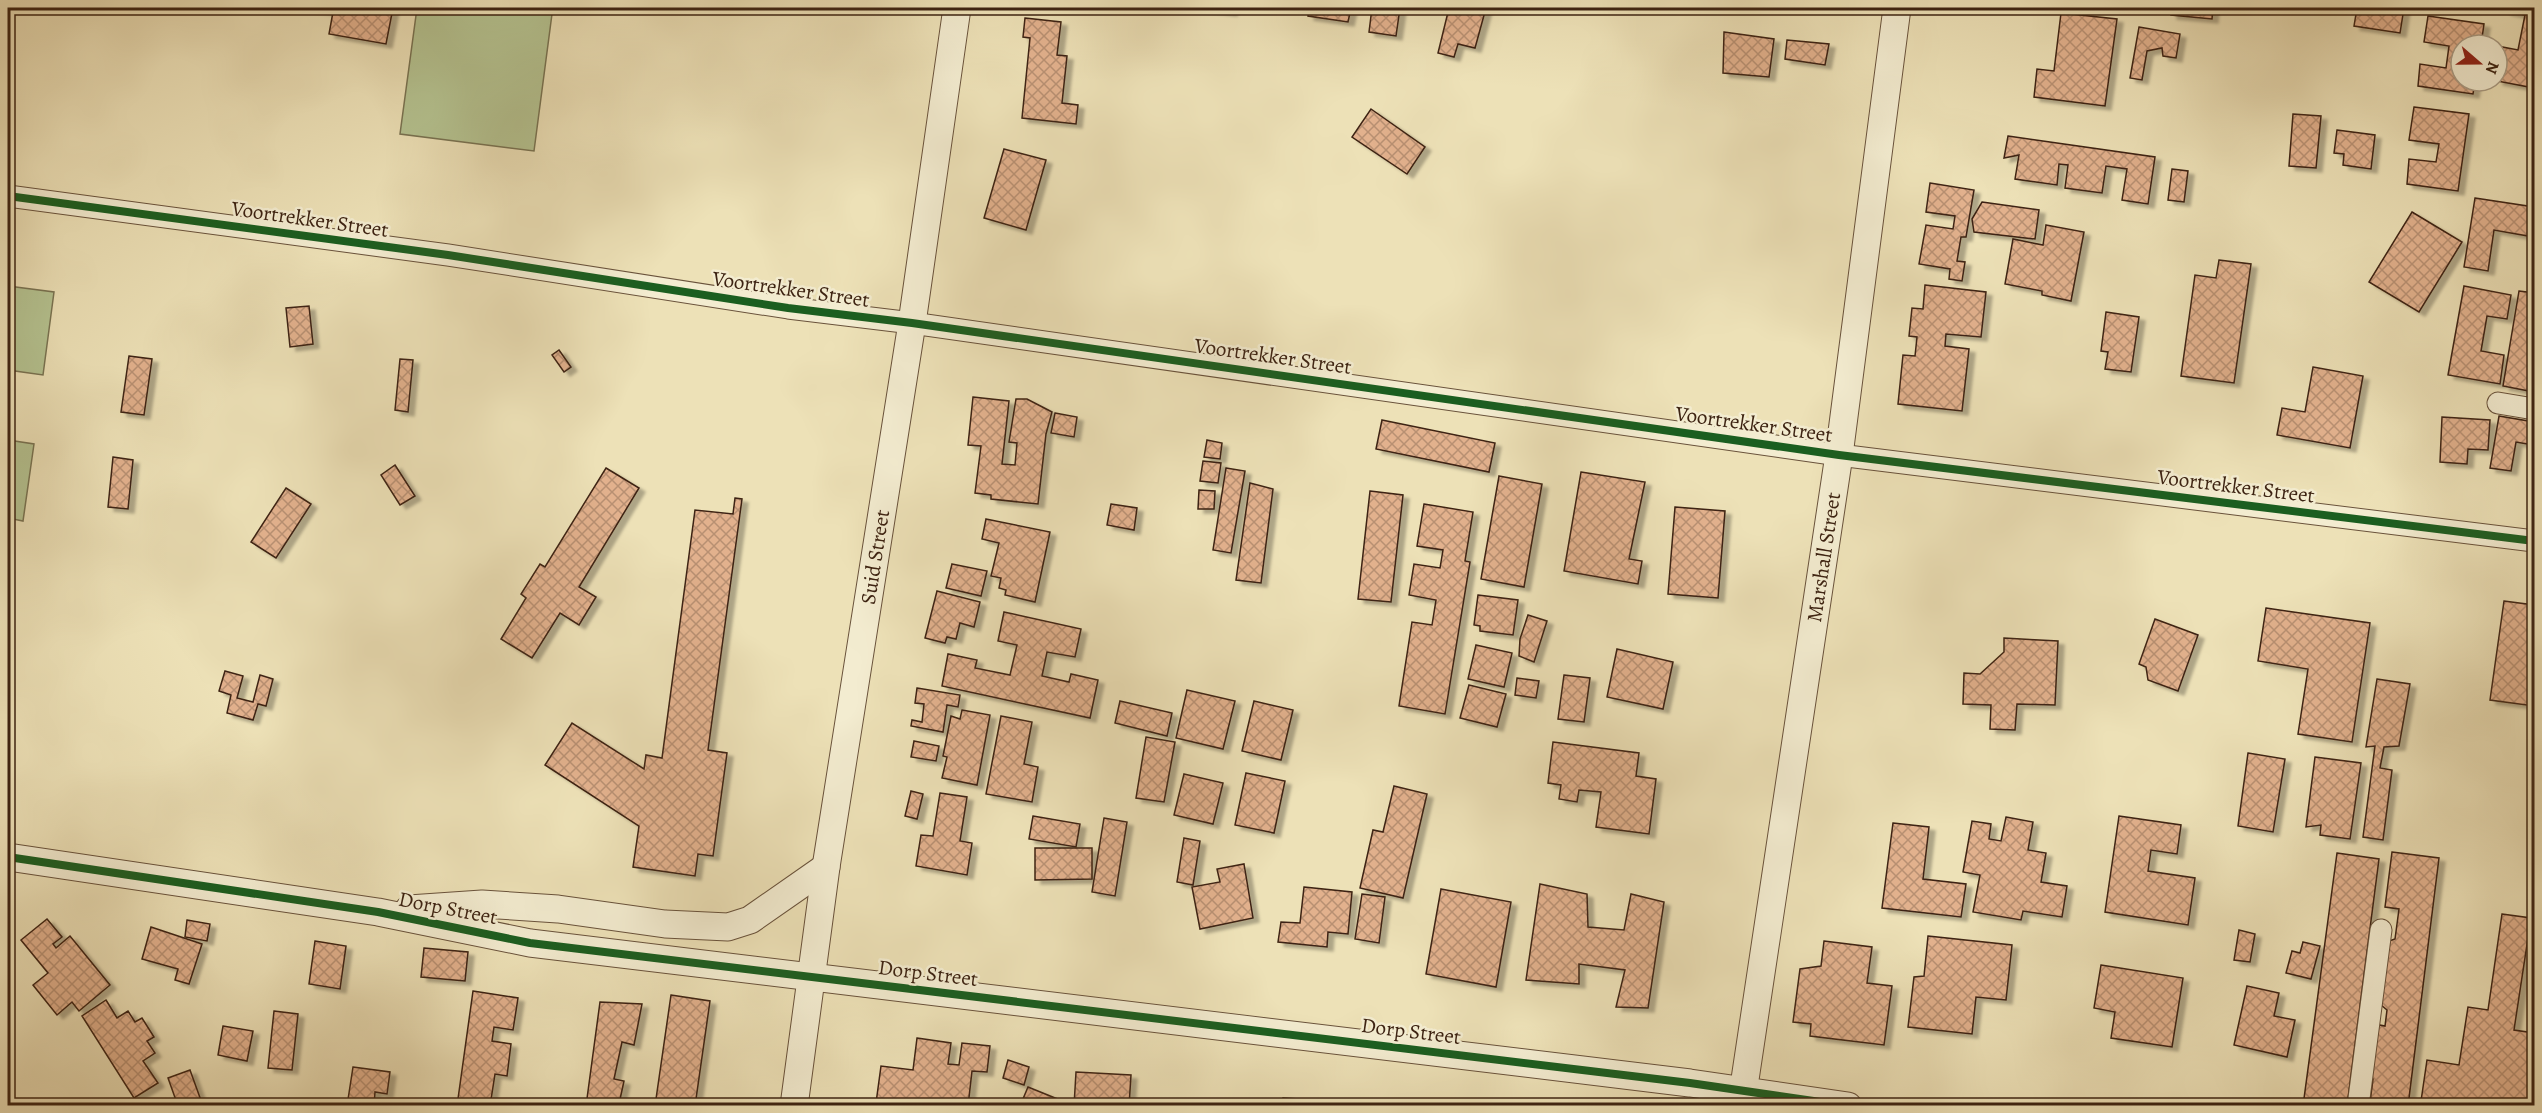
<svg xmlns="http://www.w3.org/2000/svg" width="2542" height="1113" font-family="Alegreya,serif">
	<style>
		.garden { fill: #b5c391; stroke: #797352; stroke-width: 1.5 }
		.building { fill: url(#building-cross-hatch); stroke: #3d2312; stroke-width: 1.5; filter: url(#shadow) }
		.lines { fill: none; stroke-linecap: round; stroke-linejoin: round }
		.minor-casing { stroke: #69523b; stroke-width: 23 }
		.tertiary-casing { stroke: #69523b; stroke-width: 29 }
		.minor { stroke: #f3ecd0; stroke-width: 21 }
		.tertiary { stroke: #f3ecd0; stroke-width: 27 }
		.cycleway-casing { stroke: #f3ecd0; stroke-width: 11 }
		.cycleway { stroke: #1b5e20; stroke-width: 8 }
		.labels { text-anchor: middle; stroke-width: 5; stroke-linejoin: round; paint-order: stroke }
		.street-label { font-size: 21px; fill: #3d2312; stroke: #f3ecd0 }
	</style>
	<defs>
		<pattern id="building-cross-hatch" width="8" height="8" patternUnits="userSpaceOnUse" patternTransform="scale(1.5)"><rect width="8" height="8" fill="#e2b18d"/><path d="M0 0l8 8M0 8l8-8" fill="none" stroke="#b89072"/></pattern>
		<filter id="shadow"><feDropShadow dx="6" dy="4" stdDeviation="1.5" flood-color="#0004"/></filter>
	</defs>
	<rect width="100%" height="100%" fill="#ede1b7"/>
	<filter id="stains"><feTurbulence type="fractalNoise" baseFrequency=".00333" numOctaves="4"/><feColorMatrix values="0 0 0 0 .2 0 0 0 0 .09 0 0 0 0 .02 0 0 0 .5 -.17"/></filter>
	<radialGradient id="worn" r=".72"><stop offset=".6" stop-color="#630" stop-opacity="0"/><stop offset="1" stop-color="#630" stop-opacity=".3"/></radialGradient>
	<!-- garden -->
	<g class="garden">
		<path d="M417 8H499L552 14 534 151 400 134Z"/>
		<path d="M8 286 54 292 43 375 8 370Z"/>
		<path d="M8 440 34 444 23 521 8 518Z"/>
	</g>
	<!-- building -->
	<g class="building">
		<path d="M310 8H393L386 44 329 34 333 12Z"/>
		<path d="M1202 8H1231V12Z"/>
		<path d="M1309 8H1351L1348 22 1308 16Z"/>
		<path d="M1372 8H1400L1396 36 1369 32Z"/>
		<path d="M1449 8H1486L1475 48 1458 44 1454 57 1438 53Z"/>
		<path d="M2172 8H2213L2212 19 2171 15Z"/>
		<path d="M2357 8H2404L2400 33 2354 26Z"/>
		<path d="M2505 8H2534V88L2497 81 2502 47 2518 50 2525 15 2505 11Z"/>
		<path d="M2061 13 2117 19 2105 106 2034 97 2037 69 2054 71Z"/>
		<path d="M2428 16 2484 24 2481 45H2461V81H2475L2473 94 2418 86 2420 64 2446 68 2449 46 2424 42Z"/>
		<path d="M1025 18 1061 22 1057 55 1067 56 1062 103 1078 105 1076 124 1022 118 1030 38 1023 37Z"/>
		<path d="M2139 27 2180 34 2176 58 2163 56 2162 48 2147 51 2142 80 2130 78Z"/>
		<path d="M1724 32 1774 39 1769 77 1723 73Z"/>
		<path d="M1787 40 1829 44 1825 65 1785 59Z"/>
		<path d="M2414 107 2469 114 2458 191 2407 184 2409 159 2436 162 2439 144 2409 140Z"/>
		<path d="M1371 109 1425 147 1407 174 1352 137Z"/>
		<path d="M2293 114 2321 116 2316 168 2289 166Z"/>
		<path d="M2337 130 2375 135 2371 169 2343 165 2344 154 2334 153Z"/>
		<path d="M2008 136 2155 157 2148 204 2122 200 2127 169 2106 166 2102 193 2065 188 2068 165 2059 164 2057 185 2015 179 2019 155 2004 158Z"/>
		<path d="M1004 149 1046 160 1026 230 984 218Z"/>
		<path d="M2172 169 2188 171 2184 202 2168 200Z"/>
		<path d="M1930 183 1974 190 1966 237H1961L1957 261 1965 262 1962 281 1949 279 1950 269 1919 264 1926 225 1953 229 1955 216 1926 212Z"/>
		<path d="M2475 198 2534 207V237L2494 230 2488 271 2464 267Z"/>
		<path d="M1982 202 2039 210 2035 239 1974 232 1972 219Z"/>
		<path d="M2412 212 2462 242 2419 312 2369 282Z"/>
		<path d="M2046 225 2084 232 2071 301 2042 295V291L2005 284 2013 239 2043 245Z"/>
		<path d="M2219 260 2251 264 2234 383 2181 376 2195 275 2216 278Z"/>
		<path d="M1925 285 1986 292 1981 337 1946 334 1945 346 1969 349 1962 411 1898 404 1903 355 1915 356 1917 337 1909 336 1912 308 1923 309Z"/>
		<path d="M2464 286 2511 295 2507 319 2487 316 2481 351 2504 355 2500 384 2448 375Z"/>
		<path d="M2519 291 2534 293V392L2503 386Z"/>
		<path d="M309 306 313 344 290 347 286 308Z"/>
		<path d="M2106 312 2139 317 2131 372 2105 369 2108 352 2101 351Z"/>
		<path d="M559 350 571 367 564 372 552 355Z"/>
		<path d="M129 356 152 359 144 415 121 412Z"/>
		<path d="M400 359 413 360 408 412 395 410Z"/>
		<path d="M2313 367 2363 376 2350 448 2277 435 2282 408 2305 412Z"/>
		<path d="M973 397 1009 401 1002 464 1015 465 1017 443 1009 442 1016 399H1027L1052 412 1046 434 1038 504 991 499V495L975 493 981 446 968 445Z"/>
		<path d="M1055 413 1077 417 1074 437 1051 433Z"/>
		<path d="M2499 416 2534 422V445L2516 442 2511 471 2490 468Z"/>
		<path d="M2442 417 2490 420 2488 450 2468 449 2467 464 2440 462Z"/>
		<path d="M1382 420 1495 443 1489 472 1376 449Z"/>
		<path d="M1207 440 1222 443 1220 459 1204 457Z"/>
		<path d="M113 457 133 460 128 509 108 507Z"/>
		<path d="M1203 461 1221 463 1218 483 1200 481Z"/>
		<path d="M395 465 415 496 400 505 381 475Z"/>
		<path d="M606 468 639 488 579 587 596 597 579 625 560 613 532 658 501 639 526 598 521 594 540 564 545 567Z"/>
		<path d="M1226 468 1245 471 1231 553 1213 550Z"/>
		<path d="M1581 472 1645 482 1629 559 1642 561 1638 584 1564 571Z"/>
		<path d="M1499 476 1542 484 1524 587 1481 579Z"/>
		<path d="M1250 483 1273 489 1261 583 1236 580Z"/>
		<path d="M286 488 311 504 276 558 251 542Z"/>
		<path d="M1199 490 1215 491 1214 509H1198Z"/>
		<path d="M1370 491 1403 495 1391 602 1358 599Z"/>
		<path d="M735 498 742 499 708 750 727 753 713 856 698 854 695 876 633 867 639 826 545 765 572 723 644 769 646 755 662 758 695 510 733 514Z"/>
		<path d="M1111 504 1137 508 1134 530 1107 525Z"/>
		<path d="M1424 504 1473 512 1465 561 1470 562 1445 714 1399 706 1412 622 1432 625 1436 600 1409 595 1414 564 1440 568 1443 550 1417 546Z"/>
		<path d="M1675 507 1725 511 1718 598 1668 594Z"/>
		<path d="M986 519 1050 532 1035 602 1005 595 1006 590 999 588 1001 578 991 576 999 543 982 539Z"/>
		<path d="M952 564 987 571 981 596 946 588Z"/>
		<path d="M937 591 980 602 974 627 960 623 956 639 947 637 945 643 925 638Z"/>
		<path d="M1478 595 1518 600 1513 635 1480 631V626L1474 625Z"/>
		<path d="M2504 601 2534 605V706L2490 700Z"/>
		<path d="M2266 608 2370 623 2352 742 2298 734 2308 669 2258 661Z"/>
		<path d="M1004 612 1081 629 1075 657 1047 652 1042 676 1069 682 1071 674 1098 680 1090 718 942 686 948 654 977 660 975 668 1010 675 1017 645 998 641Z"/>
		<path d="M1528 615 1547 621 1534 662 1519 656 1520 639Z"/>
		<path d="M2155 619 2198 635 2178 691 2148 680 2146 667 2139 664Z"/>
		<path d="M2004 638 2058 641 2055 705 2017 704 2015 730 1990 729 1991 705 1963 704 1964 673 1980 674 2004 652Z"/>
		<path d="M1476 645 1512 653 1504 687 1468 679Z"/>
		<path d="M1617 649 1673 662 1663 709 1607 697Z"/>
		<path d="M225 671 243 676 237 698 253 702 260 675 273 679 266 706 258 704 253 720 227 713 231 695 219 691Z"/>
		<path d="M1564 675 1590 678 1584 722 1558 719Z"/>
		<path d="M1517 678 1539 681 1536 698 1515 695Z"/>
		<path d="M2377 679 2410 684 2399 746 2384 747 2380 768 2392 770 2383 840 2363 837 2375 746 2366 747Z"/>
		<path d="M1469 685 1506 694 1497 727 1460 718Z"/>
		<path d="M917 688 960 695 958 707 947 705 943 732 911 726 912 720 922 722 924 704 915 703Z"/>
		<path d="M1187 690 1235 701 1223 749 1176 738Z"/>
		<path d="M1120 701 1172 713 1167 736 1115 723Z"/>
		<path d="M1254 701 1293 710 1281 760 1242 751Z"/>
		<path d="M962 710 990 715 977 785 942 778 947 757 943 756 951 716 960 719Z"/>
		<path d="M1001 716 1032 722 1024 764 1038 767 1032 802 986 794Z"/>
		<path d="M1146 737 1175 742 1164 802 1136 798Z"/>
		<path d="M914 741 939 746 936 761 911 757Z"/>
		<path d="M1553 742 1639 753 1636 776 1656 779 1649 834 1596 827 1601 792 1579 790 1577 802 1559 799 1561 785 1548 783Z"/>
		<path d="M2248 753 2285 759 2273 832 2238 826Z"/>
		<path d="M2315 757 2361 763 2350 839 2320 835 2321 825 2306 827Z"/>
		<path d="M1246 773 1285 781 1274 833 1235 825Z"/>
		<path d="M1184 774 1223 783 1213 824 1174 815Z"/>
		<path d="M1394 786 1427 794 1403 898 1360 888 1373 830 1383 832Z"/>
		<path d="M911 791 923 794 917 819 905 816Z"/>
		<path d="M940 793 967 797 960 841 972 843 967 875 916 866 921 835 933 836Z"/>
		<path d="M1033 816 1080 824 1076 847 1029 839Z"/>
		<path d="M2119 816 2181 825 2177 854 2151 850 2148 871 2195 878 2188 925 2105 912Z"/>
		<path d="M2006 817 2033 822 2028 850 2046 853 2041 882 2067 886 2062 917 2023 911 2021 920 1973 912 1980 875 1963 872 1972 821 1991 824 1989 839 2001 841Z"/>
		<path d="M1104 818 1127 822 1115 896 1092 892Z"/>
		<path d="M1893 823 1929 827 1923 879 1966 884 1961 917 1882 908Z"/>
		<path d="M1184 838 1200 841 1193 885 1177 882Z"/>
		<path d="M1035 848H1092V879L1035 880Z"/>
		<path d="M2392 852 2439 858 2408 1106H2358L2359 1101 2370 1102 2373 1079 2368 1078 2374 1024 2385 1026 2387 1010 2381 1005 2386 942 2395 939 2399 909 2385 907Z"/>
		<path d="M2337 853 2379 859 2347 1106H2303Z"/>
		<path d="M1244 864 1253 918 1200 929 1192 887 1220 882 1217 869Z"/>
		<path d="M1540 884 1587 894 1588 927 1624 930 1631 894 1664 902 1648 1008 1616 1007 1625 970 1579 964V984L1526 980Z"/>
		<path d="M1304 887 1352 892 1348 934 1328 932 1327 947 1278 942 1281 922 1300 923Z"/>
		<path d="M1441 889 1511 902 1496 987 1426 974Z"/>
		<path d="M1362 894 1385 897 1379 943 1355 939Z"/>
		<path d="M2502 914 2531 918 2514 1030 2534 1033V1106H2454L2421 1101 2427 1060 2459 1065 2468 1007 2488 1010Z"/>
		<path d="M47 919 62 937 53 944 56 948 70 936 110 985 79 1011 72 1002 57 1015 33 985 48 973 21 940Z"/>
		<path d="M187 920 210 924 207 941 185 937Z"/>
		<path d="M151 927 202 944 189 984 175 980 178 969 142 959Z"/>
		<path d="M2239 930 2255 934 2250 962 2234 960Z"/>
		<path d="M1928 936 2012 945 2006 1000 1976 997 1972 1034 1908 1027 1914 977 1924 976Z"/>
		<path d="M315 941 346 946 340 989 309 984Z"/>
		<path d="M1824 941 1872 947 1867 983 1892 986 1884 1045 1810 1036 1811 1024 1793 1022 1800 969 1821 966Z"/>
		<path d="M2303 942 2320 946 2311 979 2286 973 2292 951 2300 953Z"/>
		<path d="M424 948 468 952 465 981 421 977Z"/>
		<path d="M2101 965 2183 978 2172 1047 2111 1038 2115 1012 2094 1008Z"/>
		<path d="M2247 986 2279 993 2274 1016 2295 1020 2287 1057 2234 1045Z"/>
		<path d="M473 991 518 998 513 1030 494 1027 492 1041 511 1044 507 1076 495 1074 490 1106H457Z"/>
		<path d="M671 995 710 1001 695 1106H655Z"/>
		<path d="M106 1000 117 1018 128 1011 135 1022 142 1018 154 1037 147 1041 155 1053 143 1061 158 1083 134 1098 82 1016Z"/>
		<path d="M600 1002 642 1004 634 1045 622 1042 614 1079 624 1081 619 1104 622 1106H586Z"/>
		<path d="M274 1011 298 1014 292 1070 268 1068Z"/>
		<path d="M223 1026 253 1031 247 1061 218 1055Z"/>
		<path d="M917 1038 951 1043 948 1064 959 1065 962 1043 990 1046 987 1072 972 1071 968 1106H949L917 1101V1106L876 1103 881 1066 913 1070Z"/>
		<path d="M1008 1060 1029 1067 1024 1085 1003 1078Z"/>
		<path d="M353 1067 390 1072 387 1094 375 1092 374 1106H347Z"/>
		<path d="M190 1070 203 1106H178L168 1078Z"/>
		<path d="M1076 1072 1131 1075 1129 1106H1074Z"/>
		<path d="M1028 1087 1065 1102 1064 1106H1020Z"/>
		<path d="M1283 1098 1331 1101V1106H1282Z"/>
	</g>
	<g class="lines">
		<!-- minor casing -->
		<g class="minor-casing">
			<g id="minor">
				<path d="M8 196 448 255 788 308 912 323 1839 455 2534 541"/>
				<path d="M2498 403 2534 409"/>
				<path d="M2358 1106 2381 930"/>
			</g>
		</g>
		<!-- tertiary casing -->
		<g class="tertiary-casing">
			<g id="tertiary">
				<path d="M8 857 378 912 530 943 1690 1083 1848 1106"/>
				<path d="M409 909 482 904 558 909 665 924 728 927 750 920 826 867"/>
				<path id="s1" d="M794 1106 826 867 912 323 957 8"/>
				<path id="s2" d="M1741 1106 1839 455 1897 8"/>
			</g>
		</g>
		<!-- minor -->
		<use href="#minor" class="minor"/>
		<!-- tertiary -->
		<use href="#tertiary" class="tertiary"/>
		<!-- cycleway casing -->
		<g class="cycleway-casing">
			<g id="cycleway">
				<path d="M8 196 448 255 788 308 912 323 1839 455 2534 541"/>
				<path d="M8 857 378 912 530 943 1690 1083 1848 1106"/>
			</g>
		</g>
		<!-- cycleway -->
		<use href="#cycleway" class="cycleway"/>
	</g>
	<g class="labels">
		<!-- street labels -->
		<g class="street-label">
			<text transform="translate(310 219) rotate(8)" y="7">Voortrekker Street</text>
			<text transform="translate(791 289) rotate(8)" y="7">Voortrekker Street</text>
			<text transform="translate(1273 356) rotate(8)" y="7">Voortrekker Street</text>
			<text transform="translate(1754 424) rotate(8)" y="7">Voortrekker Street</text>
			<text transform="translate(2236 486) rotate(7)" y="7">Voortrekker Street</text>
			<text dy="7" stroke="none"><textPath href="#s1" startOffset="555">Suid Street</textPath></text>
			<text dy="7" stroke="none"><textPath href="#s2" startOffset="555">Marshall Street</textPath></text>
			<text transform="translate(448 908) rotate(11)" y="7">Dorp Street</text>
			<text transform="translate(928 973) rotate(7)" y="7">Dorp Street</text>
			<text transform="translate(1411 1031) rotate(7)" y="7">Dorp Street</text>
		</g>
	</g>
	<!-- margin -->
	<rect width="2542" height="1113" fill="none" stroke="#ede1b7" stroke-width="30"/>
	<rect x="9" y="9" width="2524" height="1095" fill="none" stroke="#3d2312" stroke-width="3"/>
	<rect x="15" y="15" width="2512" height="1083" fill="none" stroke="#3d2312" stroke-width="1.5"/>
	<!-- north arrow -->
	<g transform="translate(2479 63) rotate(110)"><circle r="28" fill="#f3ecd0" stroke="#aa9c84" stroke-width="1.5"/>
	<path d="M0-4.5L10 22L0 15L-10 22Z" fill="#8f2418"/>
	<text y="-9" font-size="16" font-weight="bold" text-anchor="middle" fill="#3d2312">N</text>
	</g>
	<rect width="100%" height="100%" filter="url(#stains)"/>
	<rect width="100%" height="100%" fill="url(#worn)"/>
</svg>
